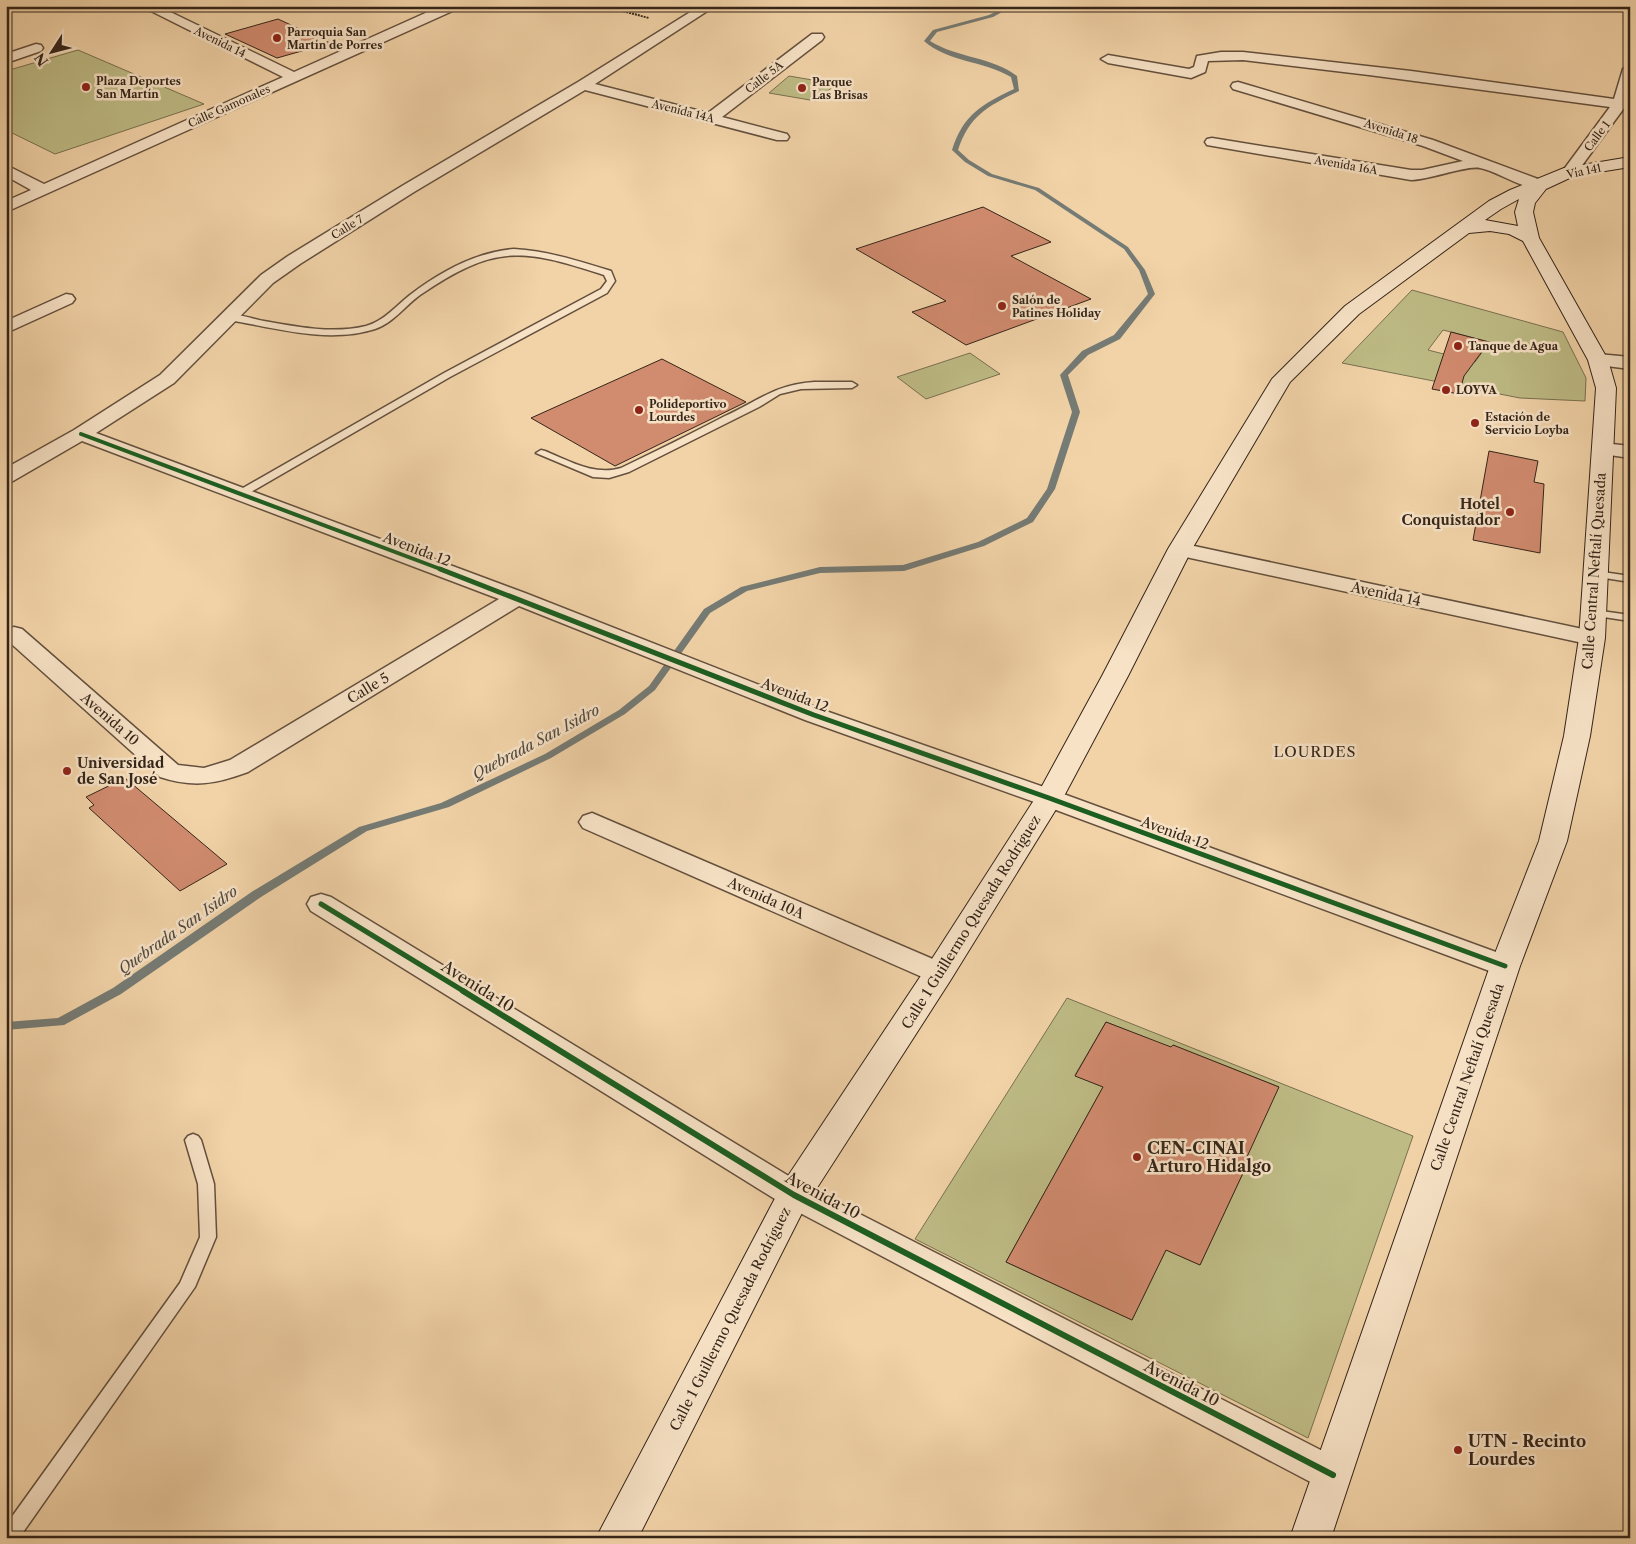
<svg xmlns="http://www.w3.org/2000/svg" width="1636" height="1544" font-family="'Libre Caslon Text',serif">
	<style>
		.green { fill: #bebb85; stroke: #79704f; fill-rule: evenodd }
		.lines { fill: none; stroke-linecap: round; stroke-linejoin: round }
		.stream { fill: #757b75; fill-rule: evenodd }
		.building { fill: #d18b6f; stroke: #342519 }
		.lane-casing { stroke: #64503d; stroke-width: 3 }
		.street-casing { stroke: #64503d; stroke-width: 3 }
		.secondary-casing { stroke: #342519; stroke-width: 2 }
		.path { stroke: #342519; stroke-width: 2; stroke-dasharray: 2 1; stroke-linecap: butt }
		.lane { fill: #f7e2c6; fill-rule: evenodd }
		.street { fill: #f7e2c6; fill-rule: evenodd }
		.secondary { fill: #f7e2c6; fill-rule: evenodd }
		.cycleway-far2-casing { stroke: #f7e2c6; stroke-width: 6 }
		.cycleway-far1-casing { stroke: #f7e2c6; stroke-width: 8 }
		.cycleway-casing { stroke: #f7e2c6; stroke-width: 9 }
		.cycleway-far2 { stroke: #1b5e20; stroke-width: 4 }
		.cycleway-far1 { stroke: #1b5e20; stroke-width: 5 }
		.cycleway { stroke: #1b5e20; stroke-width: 6 }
		.poi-dot { fill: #8f2418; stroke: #f7e2c6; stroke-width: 2 }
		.labels { text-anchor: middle; stroke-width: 5; stroke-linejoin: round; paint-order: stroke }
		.far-poi-label { font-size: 11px; font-weight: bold; fill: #342519; stroke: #f7e2c6; text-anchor: start }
		.far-street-label { font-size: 11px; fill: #342519; stroke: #f7e2c6 }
		.poi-label { font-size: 14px; font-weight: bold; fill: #342519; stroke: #f7e2c6; text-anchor: end }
		.street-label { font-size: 14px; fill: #342519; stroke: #f7e2c6 }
		.water-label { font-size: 15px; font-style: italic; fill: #4f4940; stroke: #f7e2c6 }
		.neighbourhood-label { font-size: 15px; letter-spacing: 1px; fill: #342519; stroke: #f7e2c6 }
		.near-street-label { font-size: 16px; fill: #342519; stroke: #f7e2c6 }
		.near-poi-label { font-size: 16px; font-weight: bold; fill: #342519; stroke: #f7e2c6; text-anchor: start }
	</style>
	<rect width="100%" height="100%" fill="#f2d3a8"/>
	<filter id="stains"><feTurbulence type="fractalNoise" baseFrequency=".004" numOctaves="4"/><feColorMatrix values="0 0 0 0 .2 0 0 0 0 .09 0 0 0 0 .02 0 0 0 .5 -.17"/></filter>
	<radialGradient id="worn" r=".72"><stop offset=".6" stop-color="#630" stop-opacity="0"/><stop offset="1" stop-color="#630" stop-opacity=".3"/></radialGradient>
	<!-- green -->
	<g class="green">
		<path d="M78 50 204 104 55 154 6 130V71Z"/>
		<path d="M789 76 836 84 816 101 769 93Z"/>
		<path d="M1412 290 1563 332 1586 378 1585 401 1520 398 1342 363ZM1443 330 1489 342V343L1475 362 1428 350Z"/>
		<path d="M970 353 1000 374 926 399 897 377Z"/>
		<path d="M1067 998 1413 1136 1308 1438 915 1239ZM1106 1022 1149 1039 1148 1092 1173 1045 1279 1087 1152 1132 1244 1171 1200 1265 1166 1250 1132 1320 1006 1262 1103 1087 1075 1075Z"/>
	</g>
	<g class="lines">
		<!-- stream -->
		<path class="stream" d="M1007 6H1013L993 17 937 32 930 41C957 58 993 57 1017 76L1019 91C988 106 969 116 958 150L969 160 992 174 1039 188 1128 247 1145 270 1155 294 1120 339 1088 355 1068 375 1080 412 1055 489 1033 522 984 546 904 571 820 573 747 591 710 613 655 690 625 714 551 758 449 807 367 831 261 897 121 994 64 1025 6 1030V1022L58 1018 113 988 253 891 359 827 441 803 545 754 619 710 649 686 704 609 741 587 820 567 903 565 978 542 1027 518 1047 489 1072 412 1060 375 1082 351 1114 335 1148 294 1139 270 1124 249 1035 190 988 176 965 162 952 150C963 115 982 104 1014 89L1011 77C984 61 948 62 924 41L933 30 989 15Z"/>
	</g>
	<!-- building -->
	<g class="building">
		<path d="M278 19 330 43 277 58 225 34Z"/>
		<path d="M983 207 1051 242 1011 256 1091 299 966 345 912 312 946 301 856 249Z"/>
		<path d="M1451 332 1489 342 1464 376 1459 394 1432 389Z"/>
		<path d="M662 359 746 402 615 466 531 418Z"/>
		<path d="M1489 451 1538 461 1534 482 1544 484 1540 553 1473 540Z"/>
		<path d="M125 778 227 864 180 891 89 808 94 805 86 797Z"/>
		<path d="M1106 1022 1171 1047 1173 1045 1279 1087 1241 1170 1244 1171 1200 1265 1166 1250 1132 1320 1006 1262 1103 1087 1075 1076Z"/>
	</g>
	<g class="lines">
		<!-- lane casing -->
		<g class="lane-casing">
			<g id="lane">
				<path d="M514 249C548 251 579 261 611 271L615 281 607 293 450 377 244 496H236L235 494 236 492 444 373 601 289 607 281 604 275C521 248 495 244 420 295 405 306 393 323 375 329 328 344 276 328 229 320L225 317 226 315C237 313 252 319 264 321 297 327 333 334 366 326 384 321 396 306 410 295 440 272 476 252 514 249Z"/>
				<path d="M814 382H852L857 385 852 388 801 389 780 394 759 407 629 472 609 478 593 477 536 453 541 450 545 451C570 461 594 476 621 468 656 451 691 434 725 416 760 400 774 385 814 382Z"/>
				<path d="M1596 571 1630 576V582L1592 576 1591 574Z"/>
				<path d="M1594 610 1630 615V621L1590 615 1588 613Z"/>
				<path d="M193 1134 198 1136 201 1140 214 1184 216 1237 195 1287 19 1538H6V1525L180 1283 200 1237 198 1184 185 1140 188 1136Z"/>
			</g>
		</g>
		<!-- street casing -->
		<g class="street-casing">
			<g id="street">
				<path d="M141 6H158L294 72 441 6H458L457 9 6 212V201L31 190 6 176V165L44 184 283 77Z"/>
				<path d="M700 6H715L595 84 708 113 812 34H822L824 37 822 40 722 117 787 134 789 137 787 140H777L585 90 414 192 300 264 273 283 174 383 96 433 525 593 823 710 1058 792 1515 959 1519 966 1515 973 1505 976 1495 973 1040 804 805 720 519 606 248 772C215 784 194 788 160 777L6 639V629L14 627 22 629 178 765 204 768 230 760 499 599 82 441 13 481 6 483V468L74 430 160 375 261 275 288 256 402 186 578 82Z"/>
				<path d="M36 44 41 45 43 48 41 51 6 63V54Z"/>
				<path d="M1221 52H1243L1411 71 1614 99 1623 69 1630 65V108H1624L1575 175H1565L1562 172 1610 107 1369 75 1243 60 1208 61 1205 72 1191 78 1108 63 1101 59 1108 55 1189 69 1194 67 1197 56Z"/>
				<path d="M1238 82 1433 140 1546 182 1548 185 1546 188C1527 193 1498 171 1480 168 1467 165 1429 180 1411 180L1207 145 1205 142 1207 139 1212 138 1411 170H1422L1463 161 1423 146 1233 89 1231 86 1233 83Z"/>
				<path d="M66 294 72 295 75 299 72 303 6 333V321Z"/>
				<path d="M1598 354 1630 357V369L1591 364 1589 360 1591 356Z"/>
				<path d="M1603 443 1630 446V458L1596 453 1593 449 1596 445Z"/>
				<path d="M1180 543 1592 631 1600 633 1603 638 1600 643 1592 645 1172 554 1169 549 1172 544Z"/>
				<path d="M592 813 949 966 953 973 949 980 939 983 929 980 583 828 579 822 583 816Z"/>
				<path d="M321 894 331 897 805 1186 1346 1463 1351 1475 1346 1487 1333 1492 1320 1487 783 1204 311 911 307 904 311 897Z"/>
			</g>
		</g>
		<!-- secondary casing -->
		<g class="secondary-casing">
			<path id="secondary" d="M1630 157V167L1574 176 1546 189 1535 203 1533 212 1539 238 1608 360 1616 388 1605 638 1590 736 1567 841 1520 966 1331 1538H1290L1490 966 1539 841 1564 736 1579 638 1596 388 1588 360 1523 241 1509 234 1490 231 1469 233 1359 314 1290 382 1192 549 1128 676 1063 798 950 981 806 1205 638 1538H596L782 1185 928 965 1036 797 1102 676 1168 549 1272 379 1345 306 1489 201 1510 190 1564 168ZM1519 199 1515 212 1518 226 1485 220 1501 209Z"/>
		</g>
		<!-- path -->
		<path class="path" d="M603 6 649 18"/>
		<!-- lane -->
		<use href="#lane" class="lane"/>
		<!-- street -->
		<use href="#street" class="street"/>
		<!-- secondary -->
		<use href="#secondary" class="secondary"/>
		<!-- cycleway-far2 casing -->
		<g class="cycleway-far2-casing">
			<path id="cycleway-far2" d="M81 434 443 570"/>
		</g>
		<!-- cycleway-far1 casing -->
		<g class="cycleway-far1-casing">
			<g id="cycleway-far1">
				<path d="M440 569 814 715 1049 798 1505 966"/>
				<path d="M321 904 465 992"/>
			</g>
		</g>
		<!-- cycleway casing -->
		<g class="cycleway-casing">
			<path id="cycleway" d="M463 991 794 1195 1333 1475"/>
		</g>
		<!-- cycleway-far2 -->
		<use href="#cycleway-far2" class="cycleway-far2"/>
		<!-- cycleway-far1 -->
		<use href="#cycleway-far1" class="cycleway-far1"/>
		<!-- cycleway -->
		<use href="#cycleway" class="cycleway"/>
	</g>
	<!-- markers -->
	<g class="poi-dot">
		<circle cx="277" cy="38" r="5"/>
		<circle cx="86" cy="87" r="5"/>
		<circle cx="802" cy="88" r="5"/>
		<circle cx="1002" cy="306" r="5"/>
		<circle cx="1458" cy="346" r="5"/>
		<circle cx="1446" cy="390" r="5"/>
		<circle cx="639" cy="410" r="5"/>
		<circle cx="1475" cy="423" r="5"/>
		<circle cx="1510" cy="512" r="5"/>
		<circle cx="67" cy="771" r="5"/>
		<circle cx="1137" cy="1157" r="5"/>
		<circle cx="1458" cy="1450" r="5"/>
	</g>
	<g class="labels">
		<!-- far-poi labels -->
		<g class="far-poi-label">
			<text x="287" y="36">Parroquia San<tspan x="287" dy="13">Martín de Porres</tspan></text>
			<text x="96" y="85">Plaza Deportes<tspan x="96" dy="13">San Martín</tspan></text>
			<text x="812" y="86">Parque<tspan x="812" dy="13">Las Brisas</tspan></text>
			<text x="1012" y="304">Salón de<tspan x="1012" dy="13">Patines Holiday</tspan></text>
			<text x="1468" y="350">Tanque de Agua</text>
			<text x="1456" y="394">LOYVA</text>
			<text x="649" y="408">Polideportivo<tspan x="649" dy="13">Lourdes</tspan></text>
			<text x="1485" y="421">Estación de<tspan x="1485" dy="13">Servicio Loyba</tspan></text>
		</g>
		<!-- far-street labels -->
		<g class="far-street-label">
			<text transform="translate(220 42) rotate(26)" y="4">Avenida 14</text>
			<text transform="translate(764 77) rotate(-38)" y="4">Calle 5A</text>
			<text transform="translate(229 106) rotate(-24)" y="4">Calle Gamonales</text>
			<text transform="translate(683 111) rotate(14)" y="4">Avenida 14A</text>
			<text transform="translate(1391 131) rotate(18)" y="4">Avenida 18</text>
			<text transform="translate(1597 136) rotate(-53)" y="4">Calle 1</text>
			<text transform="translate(1346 165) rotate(10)" y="4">Avenida 16A</text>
			<text transform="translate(1584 171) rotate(-12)" y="4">Vía 141</text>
			<text transform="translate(347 227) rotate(-32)" y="4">Calle 7</text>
		</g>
		<!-- poi labels -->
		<g class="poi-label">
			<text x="1500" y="509">Hotel<tspan x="1500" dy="16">Conquistador</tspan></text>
			<text x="77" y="768" text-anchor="start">Universidad<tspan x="77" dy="16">de San José</tspan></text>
		</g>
		<!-- street labels -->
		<g class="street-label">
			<text transform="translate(417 549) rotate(21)" y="5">Avenida 12</text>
			<text transform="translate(1594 571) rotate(-86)" y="5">Calle Central Neftalí Quesada</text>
			<text transform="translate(1386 594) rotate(12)" y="5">Avenida 14</text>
			<text transform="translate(368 688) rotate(-31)" y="5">Calle 5</text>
			<text transform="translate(795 695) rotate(21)" y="5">Avenida 12</text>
			<text transform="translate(110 719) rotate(41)" y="5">Avenida 10</text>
			<text transform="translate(1175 833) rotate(20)" y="5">Avenida 12</text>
			<text transform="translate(766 898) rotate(24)" y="5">Avenida 10A</text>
			<text transform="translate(971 922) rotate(-58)" y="5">Calle 1 Guillermo Quesada Rodríguez</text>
			<text transform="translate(1467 1077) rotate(-71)" y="5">Calle Central Neftalí Quesada</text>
			<text transform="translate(730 1319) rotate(-63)" y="5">Calle 1 Guillermo Quesada Rodríguez</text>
		</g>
		<!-- water labels -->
		<g class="water-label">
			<text transform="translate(536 742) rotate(-28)" y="5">Quebrada San Isidro</text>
			<text transform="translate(178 930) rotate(-35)" y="5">Quebrada San Isidro</text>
		</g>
		<!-- neighbourhood labels -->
		<g class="neighbourhood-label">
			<text x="1315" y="757">LOURDES</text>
		</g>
		<!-- near-street labels -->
		<g class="near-street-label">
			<text transform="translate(478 986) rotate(32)" y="6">Avenida 10</text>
			<text transform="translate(823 1195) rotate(28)" y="6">Avenida 10</text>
			<text transform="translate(1182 1383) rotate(27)" y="6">Avenida 10</text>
		</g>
		<!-- near-poi labels -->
		<g class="near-poi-label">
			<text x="1147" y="1154">CEN-CINAI<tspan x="1147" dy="18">Arturo Hidalgo</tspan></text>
			<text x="1468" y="1447">UTN - Recinto<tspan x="1468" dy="18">Lourdes</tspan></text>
		</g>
	</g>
	<!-- margin -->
	<rect width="1636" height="1544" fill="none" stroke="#f2d3a8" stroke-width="25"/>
	<rect x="8" y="8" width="1621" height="1529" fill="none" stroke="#342519" stroke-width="2.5"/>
	<rect x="12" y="12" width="1611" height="1519" fill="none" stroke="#342519"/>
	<!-- north arrow -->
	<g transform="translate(52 52) rotate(234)" stroke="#f7e2c6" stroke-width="4" paint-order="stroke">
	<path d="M0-4L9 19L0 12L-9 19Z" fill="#342519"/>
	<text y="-8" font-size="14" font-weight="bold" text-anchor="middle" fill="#342519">N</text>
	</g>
	<rect width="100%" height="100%" filter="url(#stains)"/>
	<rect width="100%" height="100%" fill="url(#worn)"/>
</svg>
